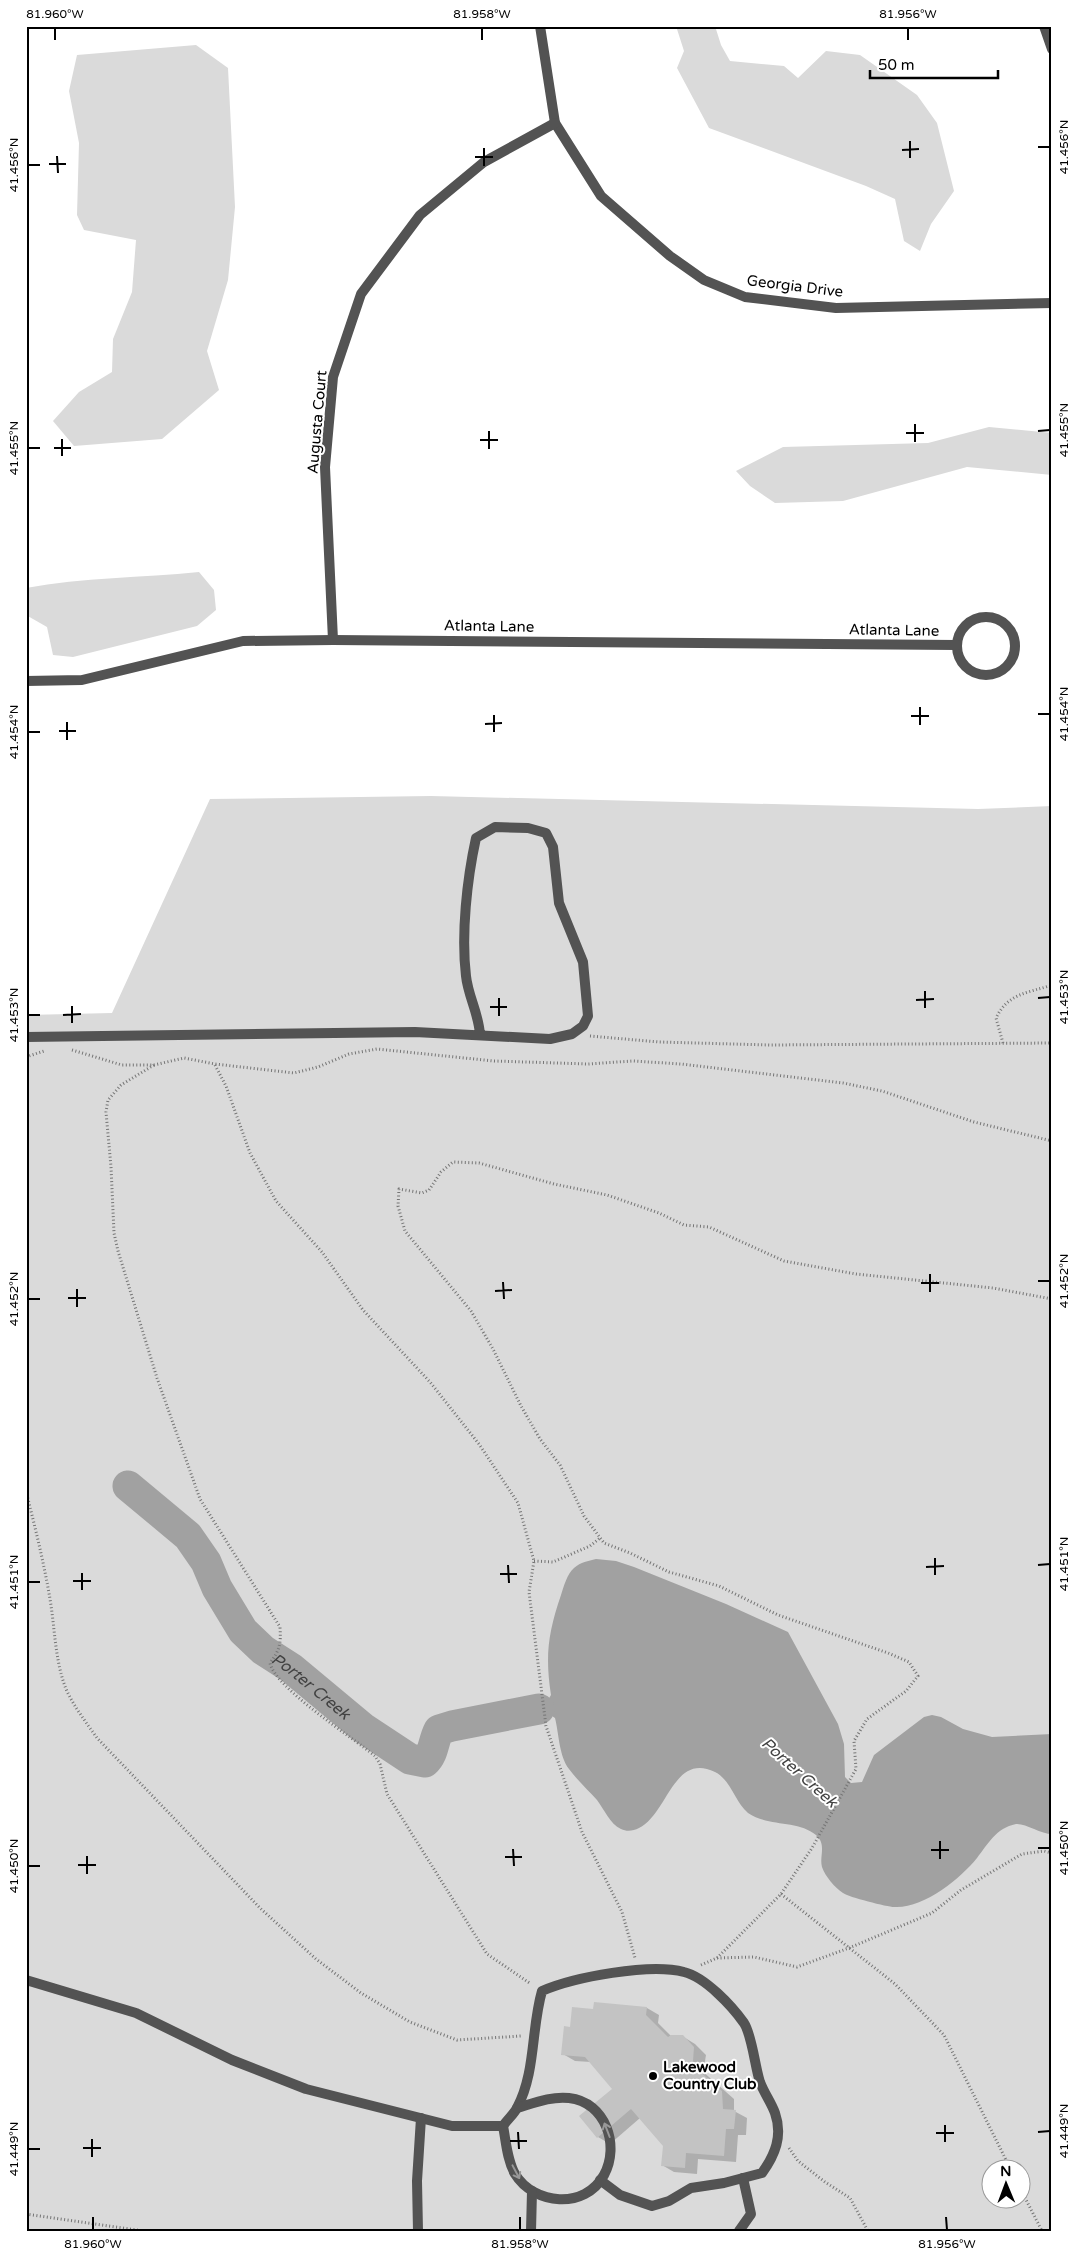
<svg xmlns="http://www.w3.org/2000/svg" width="1078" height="2257" font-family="'Varela Round',sans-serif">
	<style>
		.green { fill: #dadada; fill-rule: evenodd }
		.water { fill: #a1a1a1 }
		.shadow { fill: #0003 }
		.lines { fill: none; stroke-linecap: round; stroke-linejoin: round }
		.river { stroke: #a1a1a1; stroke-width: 31 }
		.building { fill: #c3c3c3 }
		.path { stroke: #757575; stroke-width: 3; stroke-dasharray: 1 2.5; stroke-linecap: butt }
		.service { stroke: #535353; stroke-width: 10 }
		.minor { stroke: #535353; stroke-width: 10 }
		.oneway { stroke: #989898 }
		.ticks { fill: none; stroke: #000; stroke-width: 2 }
		.poi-dot { fill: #000; stroke: #fff; stroke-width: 2 }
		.labels { text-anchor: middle; stroke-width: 4; stroke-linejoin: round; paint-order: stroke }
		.street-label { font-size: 15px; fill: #000; stroke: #fff }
		.poi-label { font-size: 15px; font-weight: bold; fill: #000; stroke: #fff; text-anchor: start }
		.water-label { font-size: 16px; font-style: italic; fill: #424242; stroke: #fff }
		.neatline { fill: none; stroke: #000; stroke-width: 2 }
		.ticks-label { font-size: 12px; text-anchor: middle; fill: #000 }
	</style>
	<rect width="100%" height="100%" fill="#fff"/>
	<!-- green -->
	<g class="green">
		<path d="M676 26H715L721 45 730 61 784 66 798 78 826 51 860 55 917 95 937 123 954 191 931 224 920 251 904 241 895 199 866 186 709 128 677 68 684 51Z"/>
		<path d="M196 45 228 68 235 207 228 280 207 351 219 390 162 439 74 446 53 421 79 392 112 372 113 339 132 292 136 240 84 230 77 215 79 143 69 91 77 55Z"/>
		<path d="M989 427 1052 433V475L967 467 843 501 775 503 750 486 736 471 783 447 928 443Z"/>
		<path d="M199 572 214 590 216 610 197 626 73 657 53 655 47 627 26 615V588C83 577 142 578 199 572Z"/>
		<path d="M431 796 978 809 1052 806V2231H26V1015L112 1013 210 799ZM990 2170H1020V2200H990Z"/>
	</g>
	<!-- water -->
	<path class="water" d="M596 1559 616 1561 634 1567 726 1604 788 1632 838 1724 844 1744 845 1777 851 1783 862 1782 874 1755 924 1717 932 1715 941 1717 963 1729 992 1737 1052 1734V1834C1041 1834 1025 1823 1016 1824 996 1828 988 1844 977 1858 960 1879 923 1909 894 1907 888 1907 848 1897 843 1893 835 1888 825 1876 822 1867 819 1856 827 1845 816 1835 798 1820 768 1827 748 1813 735 1802 731 1780 715 1772 673 1752 668 1814 639 1828 633 1831 627 1832 621 1829 610 1824 604 1809 597 1800 588 1790 577 1780 569 1769 559 1756 559 1734 555 1718L546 1712V1703L551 1695C545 1656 548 1633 561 1595 564 1586 567 1574 574 1568 581 1562 588 1561 596 1559Z"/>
	<!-- shadow -->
	<path class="shadow" d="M647 2008 659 2015 658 2023 671 2036H682L695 2044 706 2055 704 2067 701 2070 734 2099V2111L747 2118 746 2135H738L736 2162 698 2159 697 2174 674 2172 662 2165 664 2146 640 2118 610 2144 598 2137 614 2090 591 2062 575 2061 563 2054 571 2028Z"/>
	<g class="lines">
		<!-- river -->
		<path class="river" id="s1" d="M128 1486 188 1536 206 1562 217 1588 243 1631 263 1650 291 1668 363 1728 410 1759 425 1762C434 1754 433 1741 439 1730L452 1726 539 1709"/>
	</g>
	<!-- building -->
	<path class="building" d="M594 2002 647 2007 646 2015 668 2037 671 2035H683L694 2047 693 2061 690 2063 722 2091 723 2109 736 2110 734 2129H726L724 2156 686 2153 685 2168 661 2166 663 2146 631 2109 597 2138 579 2116 612 2089 585 2057 561 2055 564 2026 570 2027 572 2007 593 2009Z"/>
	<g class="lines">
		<!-- path -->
		<g class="path">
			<path d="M590 1036 659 1042 770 1045 1052 1043"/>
			<path d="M1003 1043 996 1018C1008 993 1028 993 1052 985"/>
			<path d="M72 1050 122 1065H154L184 1058 215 1064 294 1073 318 1067 349 1054 377 1049 494 1061 588 1064 633 1061 681 1064 843 1083 882 1091 974 1122 1052 1141"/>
			<path d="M26 1057 44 1051"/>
			<path d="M154 1065 121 1085 108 1100 106 1112 111 1167 114 1233 118 1251 157 1378 200 1499 280 1627C281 1643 280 1650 270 1663 275 1688 352 1737 375 1756L380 1764 387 1794 487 1954 531 1984"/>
			<path d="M215 1065 226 1086 250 1153 276 1201 322 1252 363 1310 430 1382 479 1444 518 1503 534 1561 529 1592 546 1726 582 1832 622 1912 635 1958"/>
			<path d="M26 1491C35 1527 44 1563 50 1599 55 1629 55 1661 66 1689 74 1707 86 1722 97 1738L260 1908 316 1959 361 1993 410 2022 457 2040 521 2036"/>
			<path d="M534 1561 553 1562 590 1546 600 1538"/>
			<path d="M781 1894 895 1984 944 2035 1011 2170"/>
			<path d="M717 1958 781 1894 812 1848 856 1769 854 1741 867 1719 906 1691 918 1676 909 1662 888 1653 778 1615 719 1586 669 1572 630 1553 604 1543 584 1516 560 1465 540 1439 521 1406 493 1349 471 1311 405 1231 398 1206 399 1189 422 1193 429 1190 441 1172 453 1162 479 1163 554 1184 607 1195 659 1213 684 1225 709 1227 784 1261 856 1274 993 1288 1052 1299"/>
			<path d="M701 1965 717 1958 754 1957 797 1967 849 1948 932 1913 961 1890 1022 1854 1044 1851 1052 1853"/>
			<path d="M789 2148 798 2161 825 2182 850 2198 868 2231"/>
			<path d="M1020 2188 1042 2231"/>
			<path d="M26 2214 143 2231"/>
		</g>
		<!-- service -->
		<g class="service">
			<path d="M26 1037 415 1032 550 1039 572 1034 583 1026 588 1016 583 962 559 903 553 847 546 833 528 828 495 827 476 838C467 879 461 934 466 976 468 996 479 1014 480 1035"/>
			<path d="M26 1980 136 2013 232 2060 306 2089 452 2126H503C507 2120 514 2114 517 2108 536 2072 531 2029 542 1991 574 1977 650 1963 684 1972 705 1977 732 2006 744 2023 752 2035 755 2067 760 2082 764 2093 771 2102 775 2113 783 2136 775 2155 762 2173L724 2183 691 2188 669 2201 652 2206 620 2195 600 2180"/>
			<path d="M503 2126C506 2141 507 2160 515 2174 534 2205 585 2210 604 2175 620 2146 606 2102 569 2098 551 2096 534 2103 517 2108"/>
			<path d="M418 2231 417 2181 421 2118"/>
			<path d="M531 2231 532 2191"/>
			<path d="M739 2231 751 2214 743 2178"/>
		</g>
		<!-- minor -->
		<g class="minor">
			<path d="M540 26 555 123 601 196 670 256 704 280 745 297 836 308 1052 303"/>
			<path d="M1044 26 1052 49"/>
			<circle cx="986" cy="646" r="29"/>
			<path d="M333 640 325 467 333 377 361 294 420 215 484 162 555 123"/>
			<path d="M26 681 82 680 243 641 333 640 957 645"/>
		</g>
	</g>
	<!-- one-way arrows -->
	<defs><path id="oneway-shaft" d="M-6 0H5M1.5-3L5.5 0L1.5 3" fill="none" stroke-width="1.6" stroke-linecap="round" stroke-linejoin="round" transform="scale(1.25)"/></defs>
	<g class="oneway">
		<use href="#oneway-shaft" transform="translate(607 2130) rotate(-111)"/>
		<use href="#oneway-shaft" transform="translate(516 2172) rotate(62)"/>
	</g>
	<!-- ticks -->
	<path class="ticks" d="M55 28V40M482 28V40M908 28V40M910 141V158M1038 147H1050M484 148V166M902 150 919 149M57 156 58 173M475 157H493M49 164H66M28 165H40M915 424V442M489 431V449M1038 431 1050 430M906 433H924M62 439V456M480 440H498M28 448H40M54 448H71M920 707V725M1038 714H1050M494 715V732M911 716H929M67 722V740M485 724 502 723M59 731H76M28 732H40M925 991V1008M499 998V1016M1038 998 1050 997M916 1000 934 999M72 1006V1023M490 1007H507M28 1015H40M63 1015 81 1014M930 1274V1292M1038 1281H1050M503 1282 504 1299M921 1283H939M77 1289V1307M495 1291 512 1290M68 1298H86M28 1299H40M935 1558V1575M508 1565 509 1583M1038 1565 1050 1564M926 1567 944 1566M82 1573V1590M500 1574H517M73 1581H91M28 1582H40M940 1841V1859M1038 1848H1050M513 1849 514 1866M931 1850H949M87 1856V1874M505 1857H522M78 1865H96M28 1866H40M945 2125V2142M518 2132 519 2149M1038 2132 1050 2131M936 2133H954M92 2139V2157M510 2141H527M83 2148H101M28 2149H40M93 2217V2230M520 2217V2230M946 2217 947 2230"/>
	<!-- markers -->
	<circle class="poi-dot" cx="653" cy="2076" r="5"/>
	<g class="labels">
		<!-- street labels -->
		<g class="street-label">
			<text transform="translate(795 286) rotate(7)" y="5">Georgia Drive</text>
			<text transform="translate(317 422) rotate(-85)" y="5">Augusta Court</text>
			<text transform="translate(489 626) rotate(1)" y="5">Atlanta Lane</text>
			<text transform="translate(894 630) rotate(1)" y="5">Atlanta Lane</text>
		</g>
		<!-- poi labels -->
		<g class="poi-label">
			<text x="663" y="2072">Lakewood<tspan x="663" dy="17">Country Club</tspan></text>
		</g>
		<!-- water labels -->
		<g class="water-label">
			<text dy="6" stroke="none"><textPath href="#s1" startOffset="276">Porter Creek</textPath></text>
			<text transform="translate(800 1772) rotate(42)" y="6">Porter Creek</text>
		</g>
	</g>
	<!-- border -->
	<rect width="1078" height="2257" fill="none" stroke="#ffffff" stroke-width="55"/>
	<!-- north arrow -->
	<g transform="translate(1006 2184) rotate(359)"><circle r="24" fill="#ffffff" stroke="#999999"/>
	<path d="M0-4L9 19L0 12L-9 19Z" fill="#000000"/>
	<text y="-8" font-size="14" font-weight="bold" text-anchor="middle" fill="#000000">N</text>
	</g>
	<!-- scale -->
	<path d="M870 70v8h128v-8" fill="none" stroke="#000000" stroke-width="2.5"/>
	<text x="878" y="70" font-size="15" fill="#000000" stroke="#ffffff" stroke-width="4" paint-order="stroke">50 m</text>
	<rect x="28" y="28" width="1022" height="2202" class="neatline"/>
	<g class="ticks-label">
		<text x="55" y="18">81.960°W</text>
		<text x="482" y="18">81.958°W</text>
		<text x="908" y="18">81.956°W</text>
		<text transform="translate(1064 147) rotate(-90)" y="4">41.456°N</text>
		<text transform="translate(14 165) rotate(-90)" y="4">41.456°N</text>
		<text transform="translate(1064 430) rotate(-90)" y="4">41.455°N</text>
		<text transform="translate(14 448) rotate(-90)" y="4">41.455°N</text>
		<text transform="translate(1064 714) rotate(-90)" y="4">41.454°N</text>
		<text transform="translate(14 732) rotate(-90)" y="4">41.454°N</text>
		<text transform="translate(1064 997) rotate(-90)" y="4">41.453°N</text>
		<text transform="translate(14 1015) rotate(-90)" y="4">41.453°N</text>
		<text transform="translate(1064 1281) rotate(-90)" y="4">41.452°N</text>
		<text transform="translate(14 1299) rotate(-90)" y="4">41.452°N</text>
		<text transform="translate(1064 1564) rotate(-90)" y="4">41.451°N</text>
		<text transform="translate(14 1582) rotate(-90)" y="4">41.451°N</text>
		<text transform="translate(1064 1848) rotate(-90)" y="4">41.450°N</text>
		<text transform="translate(14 1866) rotate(-90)" y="4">41.450°N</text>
		<text transform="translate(1064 2131) rotate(-90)" y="4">41.449°N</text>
		<text transform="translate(14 2149) rotate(-90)" y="4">41.449°N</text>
		<text x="93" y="2248">81.960°W</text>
		<text x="520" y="2248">81.958°W</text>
		<text x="947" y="2248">81.956°W</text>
	</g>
</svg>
